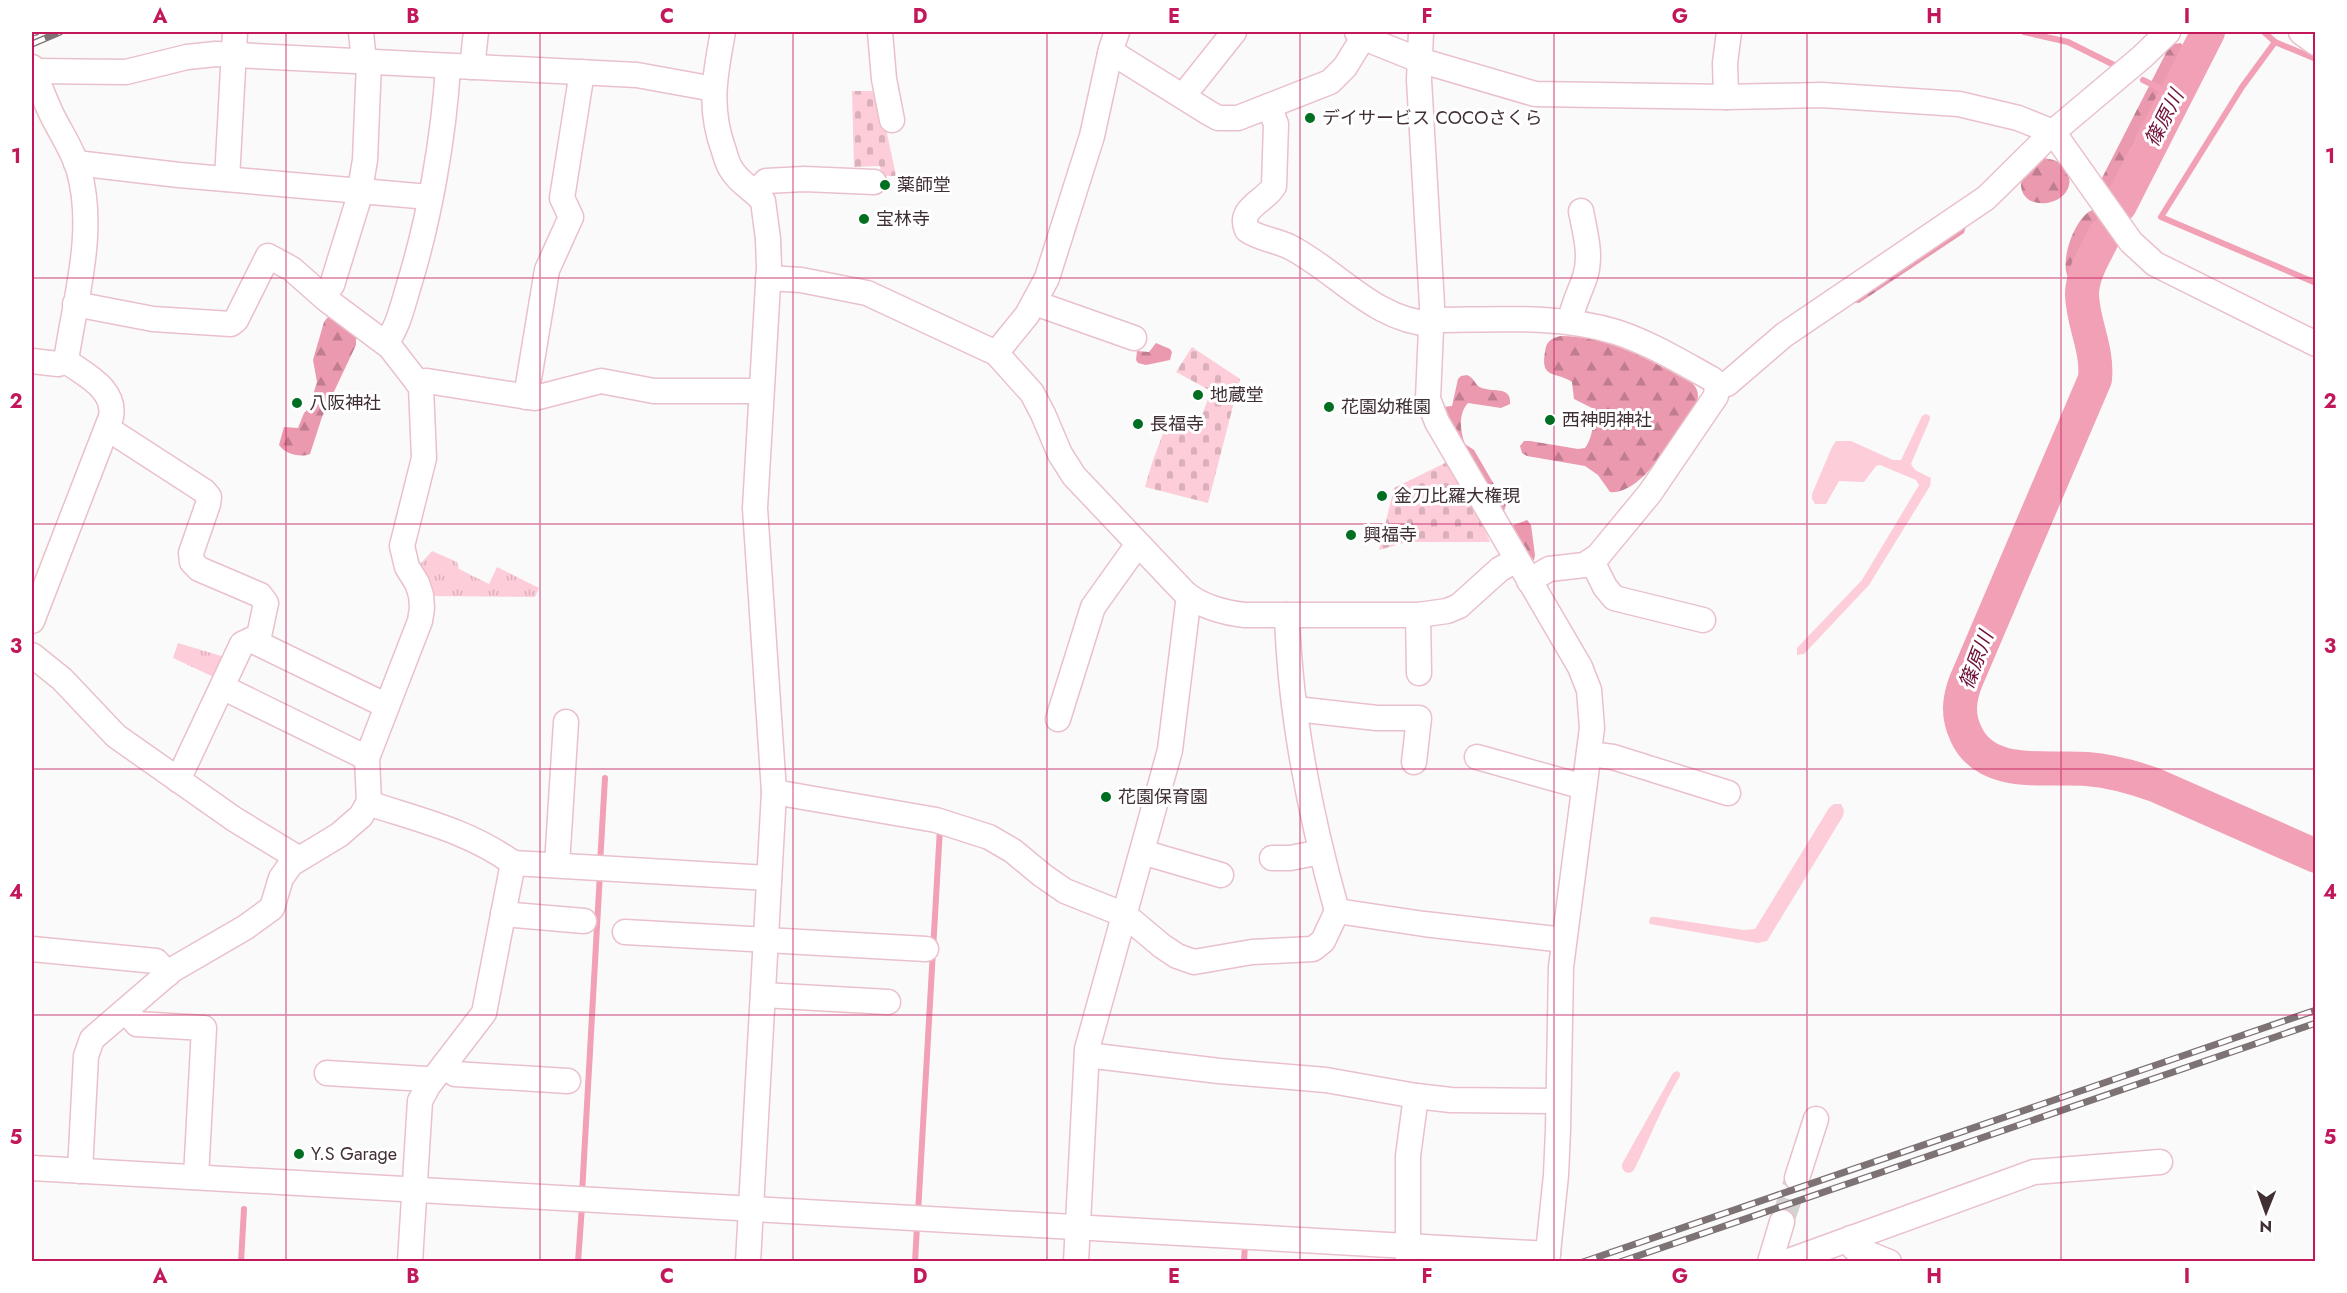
<svg xmlns="http://www.w3.org/2000/svg" width="2347" height="1293" font-family="Jost,'Noto Sans JP',sans-serif">
	<style>
		.grass { fill: #fdcdd9 }
		.forest { fill: url(#forest-firs) }
		.cemetery { fill: url(#cemetery-stones) }
		.park { fill: url(#park-tufts) }
		.lines { fill: none; stroke-linecap: round; stroke-linejoin: round }
		.stream { stroke: #f1a0b6; stroke-width: 6 }
		.river { stroke: #f1a0b6; stroke-width: 34 }
		.minor-tunnel { stroke: #d5d2d2; stroke-width: 24; stroke-dasharray: 24 12; stroke-linecap: butt }
		.minor-casing { stroke: #eac0cb; stroke-width: 27 }
		.minor { stroke: #fff; stroke-width: 24 }
		.rail-casing { stroke: #7d7274; stroke-width: 7 }
		.rail { stroke: #fff; stroke-width: 4.5; stroke-dasharray: 14; stroke-linecap: butt }
		.grid { fill: none; stroke: #c2185b; stroke-width: 1.5; stroke-opacity: 0.55 }
		.poi-dot { fill: #006f21; stroke: #fff; stroke-width: 2 }
		.labels { text-anchor: middle; stroke-width: 6; stroke-linejoin: round; paint-order: stroke }
		.poi-label { font-size: 18px; fill: #403034; stroke: #fff; text-anchor: start }
		.water-label { font-size: 20px; font-style: italic; fill: #6f1138; stroke: #fff }
		.neatline { fill: none; stroke: #c2185b; stroke-width: 2 }
		.grid-label { font-size: 20px; text-anchor: middle; font-weight: bold; fill: #c2185b }
	</style>
	<defs>
		<pattern id="forest-firs" width="22" height="20" patternUnits="userSpaceOnUse" patternTransform="scale(1.5)"><rect width="22" height="20" fill="#ea99af"/><path d="M5 1l3.5 6h-7zM16 11l3.5 6h-7z" fill="#bf7d8f"/></pattern>
		<pattern id="cemetery-stones" width="16" height="16" patternUnits="userSpaceOnUse" patternTransform="scale(1.5)"><rect width="16" height="16" fill="#fdcdd9"/><path d="M2 7V4a2 2 0 0 1 4 0v3zM10 15v-3a2 2 0 0 1 4 0v3z" fill="#dab0bb"/></pattern>
		<pattern id="park-tufts" width="24" height="20" patternUnits="userSpaceOnUse" patternTransform="scale(1.5)"><rect width="24" height="20" fill="#fdcdd9"/><path d="M3 7l-1-3M5 7V3M7 7l1-3M15 17l-1-3M17 17v-4M19 17l1-3" fill="none" stroke="#dab0bb"/></pattern>
	</defs>
	<rect width="100%" height="100%" fill="#fafafa"/>
	<!-- grass -->
	<g class="grass">
		<path d="M1926 414 1930 416V419L1911 464 1915 470 1931 478 1930 486 1869 585 1804 654 1797 655V648L1862 580 1919 485 1916 480 1880 465 1876 466 1864 482 1839 481 1826 504H1815L1812 499V494L1832 447 1836 441H1851L1893 460H1901L1922 416Z"/>
		<path d="M1834 804H1841L1844 810 1843 816 1767 941 1758 943 1650 924 1649 921 1651 917H1656L1744 930 1755 929 1829 808Z"/>
		<path d="M1677 1071 1680 1073V1076C1662 1106 1650 1138 1634 1170L1630 1173 1625 1172 1622 1168V1164L1673 1073Z"/>
	</g>
	<!-- forest -->
	<g class="forest">
		<path d="M2181 43 2186 50 2185 57 2119 187 2114 192H2106L2101 186 2102 178 2168 49 2173 44Z"/>
		<path d="M2042 158C2053 159 2065 162 2068 173 2079 204 2024 216 2021 186 2021 182 2022 175 2024 172 2028 167 2037 162 2042 158Z"/>
		<path d="M2093 210 2099 213 2100 225 2075 277 2071 281C2056 267 2075 215 2093 210Z"/>
		<path d="M1966 226 1964 233 1859 303 1851 302Z"/>
		<path d="M333 315 356 333V345L322 417 310 454C300 458 285 454 279 445L284 427 298 428 304 413 309 408 317 382 313 360 324 322 327 318Z"/>
		<path d="M1560 336C1609 336 1650 360 1692 383 1698 389 1699 394 1697 403 1680 428 1643 496 1610 492L1598 475 1585 466 1527 456 1522 453 1520 446 1524 441H1530L1578 449 1585 448C1592 439 1596 418 1592 408L1574 399 1572 382C1556 371 1540 380 1545 352 1546 342 1550 339 1560 336Z"/>
		<path d="M1156 343 1170 349 1172 352 1170 360 1146 365 1138 363 1136 360 1137 351 1149 352Z"/>
		<path d="M1467 375C1474 378 1474 382 1478 386 1489 394 1512 384 1510 404L1501 408 1468 403C1458 414 1460 431 1465 444L1474 450 1506 505 1504 511 1500 512 1442 407 1452 406 1458 379 1461 376Z"/>
		<path d="M1527 520 1531 525 1535 555 1534 560 1530 561 1511 526Z"/>
	</g>
	<!-- cemetery -->
	<g class="cemetery">
		<path d="M852 91H878L896 176H881L880 166 854 167Z"/>
		<path d="M1192 347 1240 379 1208 503 1145 487 1152 463 1171 412 1199 423 1211 391 1176 372Z"/>
		<path d="M1449 461 1467 491 1490 542H1407L1379 550 1394 488Z"/>
	</g>
	<!-- park -->
	<g class="park">
		<path d="M432 551 457 562 459 569 489 584 497 567 539 588 535 597 428 596 415 570Z"/>
		<path d="M178 643 228 658 218 679 173 658Z"/>
	</g>
	<g class="lines">
		<!-- stream -->
		<g class="stream">
			<path d="M2024 32 2068 42 2116 66"/>
			<path d="M2264 32 2275 42 2316 59"/>
			<path d="M2275 42 2242 87 2161 217 2316 283"/>
			<path d="M2143 80 2175 96"/>
			<path d="M600 864 605 778"/>
			<path d="M582 1194 600 873"/>
			<path d="M918 1213 940 828"/>
			<path d="M241 1262 244 1209"/>
			<path d="M578 1262 582 1206"/>
			<path d="M915 1262 917 1226"/>
			<path d="M1244 1262 1245 1244"/>
		</g>
		<!-- river -->
		<g class="river">
			<path d="M2120 205 2208 32"/>
			<path d="M2105 234C2096 253 2082 273 2082 295 2083 324 2098 349 2095 379L1966 681C1959 699 1957 715 1966 734 1986 779 2047 766 2087 769 2111 771 2133 777 2155 785L2316 856"/>
		</g>
		<!-- minor-tunnel -->
		<path class="minor-tunnel" d="M1782 1222 1797 1178"/>
		<!-- minor casing -->
		<g class="minor-casing">
			<g id="minor">
				<path d="M361 32 364 62"/>
				<path d="M723 32C715 75 708 108 724 151 726 158 728 166 733 172 741 184 754 190 763 201L768 239 769 267 755 508 774 792 748 1262"/>
				<path d="M880 32 884 79 892 120"/>
				<path d="M1357 32 1374 42 1419 60 1535 94 1726 97 1822 95 1959 104 2018 118 2053 132 2131 242 2155 264 2316 344"/>
				<path d="M1421 32 1419 80 1432 305 1428 399 1437 422 1580 667 1589 690 1592 728 1561 967 1558 1130 1556 1175 1547 1262"/>
				<path d="M2301 32 2316 43"/>
				<path d="M1110 54 1116 55 1209 113 1218 118H1238L1330 82 1345 67 1364 36"/>
				<path d="M32 67C38 82 44 98 51 113 60 132 73 150 79 171 96 232 75 299 66 361 85 375 116 389 111 417L32 621"/>
				<path d="M472 67 476 32"/>
				<path d="M33 71 126 72 187 57 216 54 637 75 714 89"/>
				<path d="M1183 96 1234 32"/>
				<path d="M1726 97 1725 63 1729 32"/>
				<path d="M1269 106 1276 124 1274 186C1266 201 1237 208 1247 230 1259 239 1276 240 1290 247 1337 271 1375 321 1432 324"/>
				<path d="M76 163 179 175 429 197"/>
				<path d="M227 179 235 32"/>
				<path d="M756 193 766 181 804 179 874 182"/>
				<path d="M768 278 801 280 867 293 996 353 1032 393 1043 414 1060 454 1074 476 1184 592C1199 606 1225 613 1245 615H1418L1447 611 1459 606 1500 569 1517 560"/>
				<path d="M322 295 332 285 358 201 365 160 369 62"/>
				<path d="M1035 303 1134 338"/>
				<path d="M75 304 153 319 231 324 236 320 268 256 292 269 327 300 390 347 421 387 424 458 402 546 407 567 417 583 421 595 422 608 420 621 367 758 369 802 361 816 339 835 291 864 281 878 272 908 246 927 172 970 92 1039 86 1056 80 1171"/>
				<path d="M1432 320C1492 320 1558 314 1616 332 1650 343 1681 362 1712 379L1717 383 1716 396 1650 493 1598 556 1584 565 1549 569 1529 581"/>
				<path d="M1570 322C1572 306 1580 292 1585 277 1592 255 1585 233 1581 211"/>
				<path d="M386 343C398 327 402 308 408 288 429 221 444 137 448 66"/>
				<path d="M996 353 1027 315 1047 278 1092 136 1111 49 1117 32"/>
				<path d="M32 361 58 364 66 361"/>
				<path d="M417 382 427 381 535 398 601 381 654 391H761"/>
				<path d="M1717 386 1727 384 1784 335 1986 198 2053 132 2142 57 2168 32"/>
				<path d="M526 397 547 270 571 217 562 198 582 72"/>
				<path d="M106 431 116 434 204 491 209 497 208 504 191 553 192 562 199 569 260 595 266 603 259 636 242 644 178 780"/>
				<path d="M1592 561 1605 587 1614 598 1703 620"/>
				<path d="M1287 615C1290 715 1310 815 1337 911L1424 924 1564 940"/>
				<path d="M1418 615 1419 673"/>
				<path d="M251 640 387 706"/>
				<path d="M32 655 62 679 116 736 234 819 298 858"/>
				<path d="M222 687 367 758"/>
				<path d="M1296 709 1377 718H1419L1414 762"/>
				<path d="M1058 719 1093 607 1138 544"/>
				<path d="M1589 754 1613 757 1728 793"/>
				<path d="M1477 757 1584 787"/>
				<path d="M774 792 936 820 989 837 1013 851 1042 875 1065 891 1125 915 1162 946 1177 956 1194 962 1252 952 1313 949 1323 941 1337 911"/>
				<path d="M368 803C419 820 469 831 513 863L484 1013 428 1086 420 1101 410 1262"/>
				<path d="M1142 852 1221 875"/>
				<path d="M1272 858H1290L1321 852"/>
				<path d="M513 863 769 878"/>
				<path d="M557 865 566 722"/>
				<path d="M503 914 584 921"/>
				<path d="M625 932 926 949"/>
				<path d="M32 949 156 961 168 974"/>
				<path d="M763 995 888 1002"/>
				<path d="M127 1012 137 1024 204 1028 196 1177"/>
				<path d="M1087 1055 1219 1071 1326 1080 1416 1096 1451 1100 1558 1101"/>
				<path d="M444 1065 455 1074 568 1081"/>
				<path d="M327 1073 426 1079 430 1082"/>
				<path d="M32 1168 1548 1254"/>
				<path d="M1797 1178 1816 1119"/>
				<path d="M1851 1238 1854 1248 1889 1262"/>
				<path d="M1408 1261V1156L1416 1096"/>
				<path d="M1076 1262 1087 1049 1170 750 1188 603 1191 598"/>
				<path d="M1770 1262 1782 1222"/>
				<path d="M1786 1262 2034 1172 2160 1162"/>
			</g>
		</g>
		<!-- minor -->
		<use href="#minor" class="minor"/>
		<!-- rail casing -->
		<g class="rail-casing">
			<g id="rail">
				<path d="M32 33 36 32"/>
				<path d="M32 44 60 32"/>
				<path d="M1583 1262 2316 1010"/>
				<path d="M1620 1262 2316 1023"/>
			</g>
		</g>
		<!-- rail -->
		<use href="#rail" class="rail"/>
	</g>
	<!-- grid -->
	<path class="grid" d="M286 32V1262M540 32V1262M793 32V1262M1047 32V1262M1300 32V1262M1554 32V1262M1807 32V1262M2061 32V1262M32 278H2316M32 524H2316M32 769H2316M32 1015H2316"/>
	<!-- markers -->
	<g class="poi-dot">
		<circle cx="1310" cy="118" r="6"/>
		<circle cx="885" cy="185" r="6"/>
		<circle cx="864" cy="219" r="6"/>
		<circle cx="1198" cy="395" r="6"/>
		<circle cx="297" cy="403" r="6"/>
		<circle cx="1329" cy="407" r="6"/>
		<circle cx="1550" cy="420" r="6"/>
		<circle cx="1138" cy="424" r="6"/>
		<circle cx="1382" cy="496" r="6"/>
		<circle cx="1351" cy="535" r="6"/>
		<circle cx="1106" cy="797" r="6"/>
		<circle cx="299" cy="1154" r="6"/>
	</g>
	<g class="labels">
		<!-- poi labels -->
		<g class="poi-label">
			<text x="1322" y="124">デイサービス COCOさくら</text>
			<text x="897" y="191">薬師堂</text>
			<text x="876" y="225">宝林寺</text>
			<text x="1210" y="401">地蔵堂</text>
			<text x="309" y="409">八阪神社</text>
			<text x="1341" y="413">花園幼稚園</text>
			<text x="1562" y="426">西神明神社</text>
			<text x="1150" y="430">長福寺</text>
			<text x="1394" y="502">金刀比羅大権現</text>
			<text x="1363" y="541">興福寺</text>
			<text x="1118" y="803">花園保育園</text>
			<text x="311" y="1160">Y.S Garage</text>
		</g>
		<!-- water labels -->
		<g class="water-label">
			<text transform="translate(2164 118) rotate(-63)" y="7">篠原川</text>
			<text transform="translate(1976 660) rotate(-69)" y="7">篠原川</text>
		</g>
	</g>
	<!-- border -->
	<rect width="2347" height="1293" fill="none" stroke="#ffffff" stroke-width="66"/>
	<!-- north arrow -->
	<g transform="translate(2266 1212) rotate(181)" stroke="#ffffff" stroke-width="4.5" paint-order="stroke">
	<path d="M0-4.5L10 22L0 15L-10 22Z" fill="#403034"/>
	<text y="-9" font-size="16" font-weight="bold" text-anchor="middle" fill="#403034">N</text>
	</g>
	<rect x="33" y="33" width="2281" height="1227" class="neatline"/>
	<g class="grid-label">
		<text x="160" y="23">A</text>
		<text x="413" y="23">B</text>
		<text x="667" y="23">C</text>
		<text x="920" y="23">D</text>
		<text x="1174" y="23">E</text>
		<text x="1427" y="23">F</text>
		<text x="1680" y="23">G</text>
		<text x="1934" y="23">H</text>
		<text x="2187" y="23">I</text>
		<text x="16" y="163">1</text>
		<text x="2330" y="163">1</text>
		<text x="16" y="408">2</text>
		<text x="2330" y="408">2</text>
		<text x="16" y="653">3</text>
		<text x="2330" y="653">3</text>
		<text x="16" y="899">4</text>
		<text x="2330" y="899">4</text>
		<text x="16" y="1144">5</text>
		<text x="2330" y="1144">5</text>
		<text x="160" y="1283">A</text>
		<text x="413" y="1283">B</text>
		<text x="667" y="1283">C</text>
		<text x="920" y="1283">D</text>
		<text x="1174" y="1283">E</text>
		<text x="1427" y="1283">F</text>
		<text x="1680" y="1283">G</text>
		<text x="1934" y="1283">H</text>
		<text x="2187" y="1283">I</text>
	</g>
</svg>
